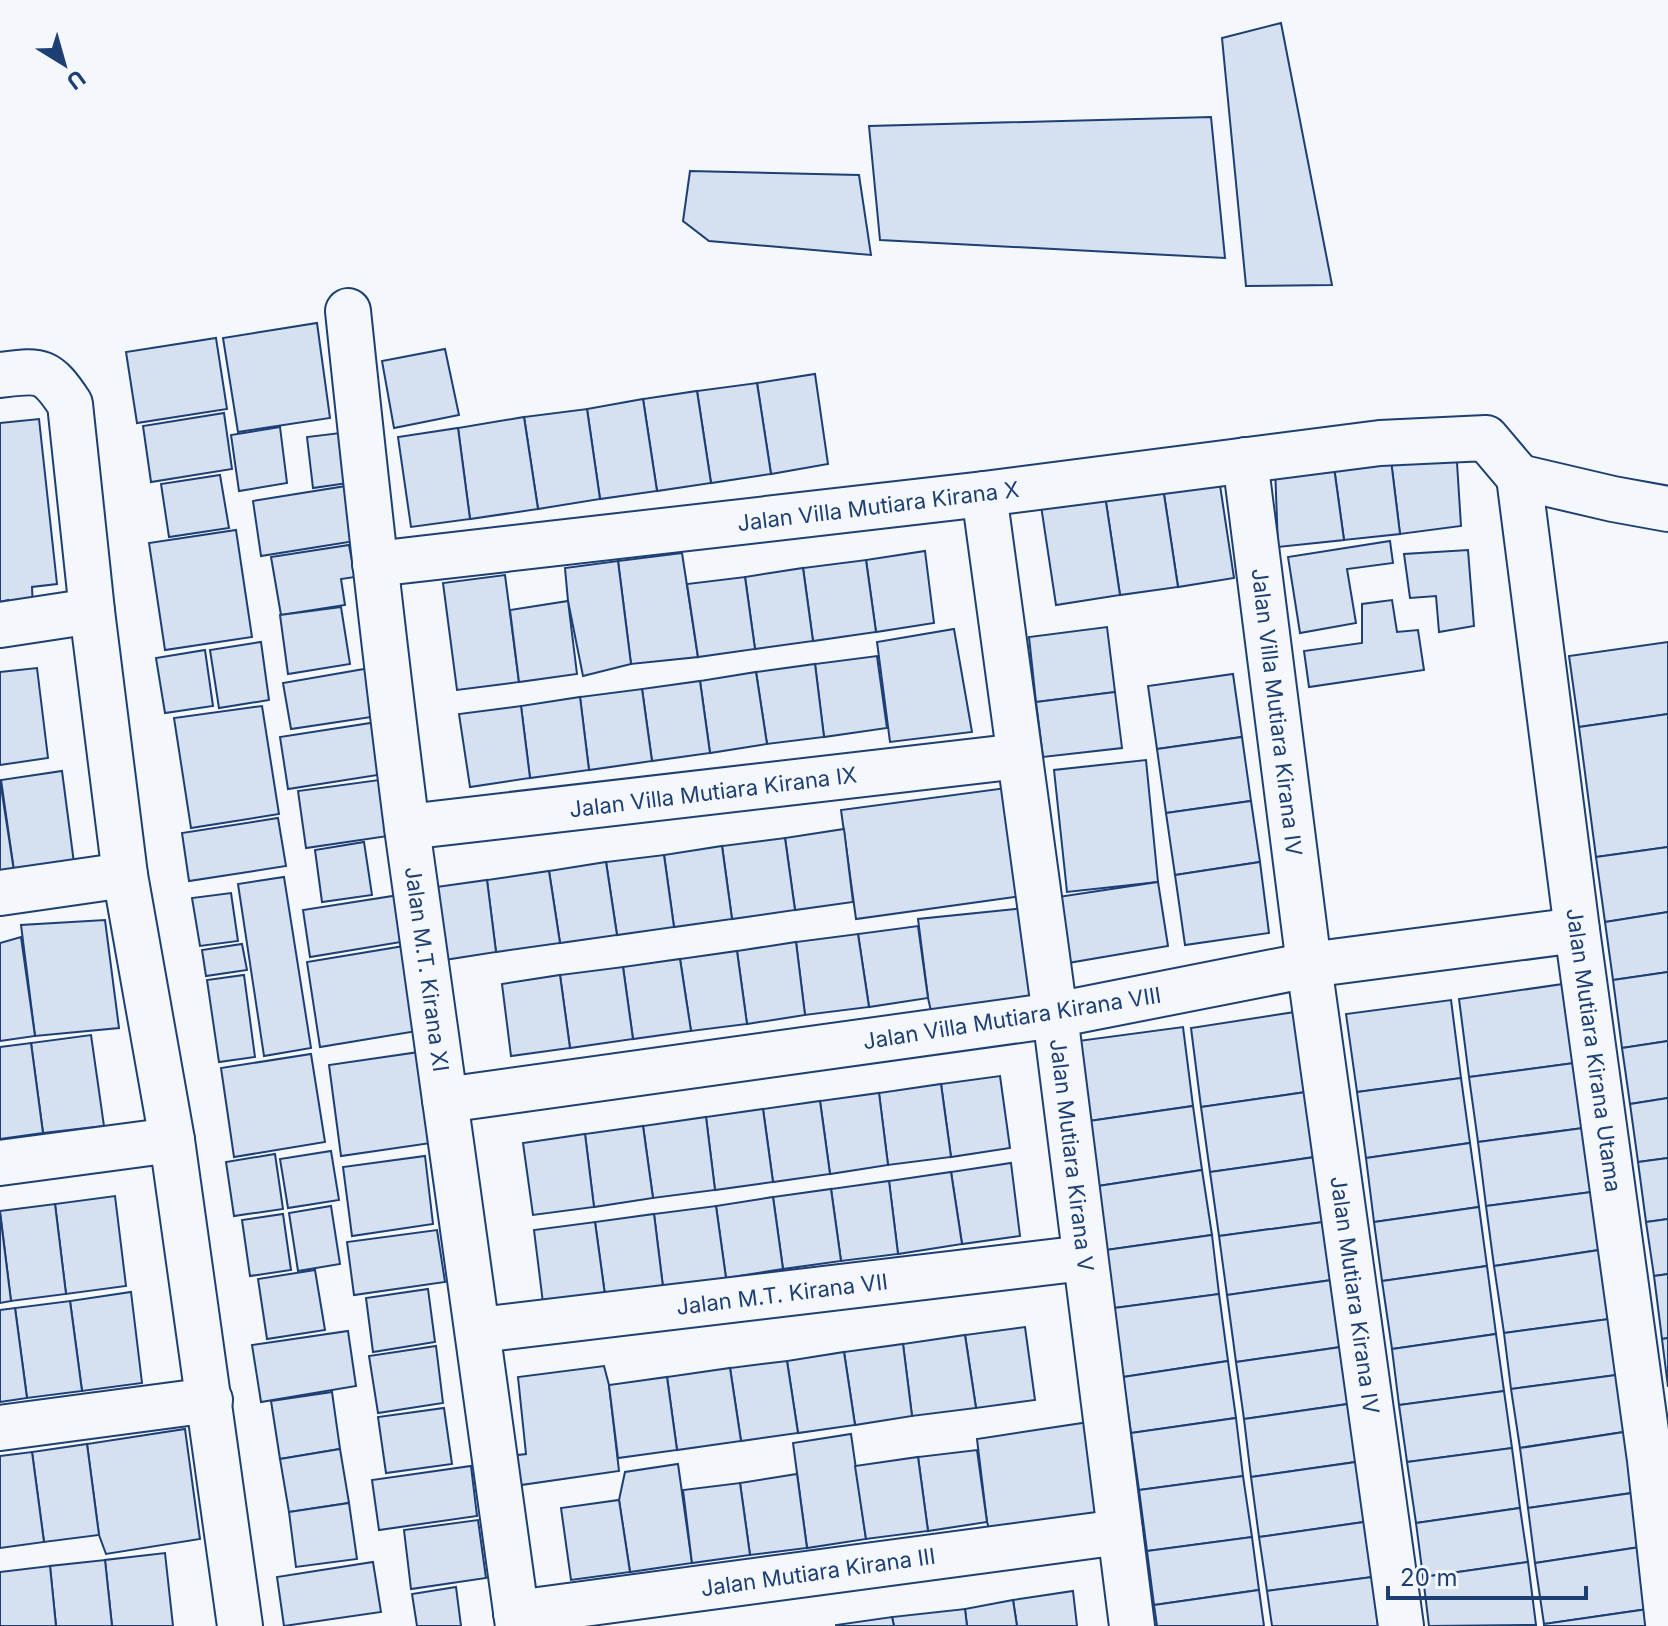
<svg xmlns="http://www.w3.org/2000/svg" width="1668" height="1626" font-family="Inter,sans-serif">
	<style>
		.building { fill: #d5e0f0; stroke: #1d3f73; stroke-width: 2 }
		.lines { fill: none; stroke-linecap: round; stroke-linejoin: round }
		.street-casing { stroke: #1d3f73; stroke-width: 48 }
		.street { stroke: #f4f7fb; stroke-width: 44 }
		.labels { text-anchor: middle; stroke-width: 6; stroke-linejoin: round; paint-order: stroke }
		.street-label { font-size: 22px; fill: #1d3f73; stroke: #f4f7fb }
	</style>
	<rect width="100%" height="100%" fill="#f4f7fb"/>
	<!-- building -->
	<g class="building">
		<path d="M1281 23 1332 285 1246 286 1222 38Z"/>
		<path d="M1211 117 1225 258 880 240 869 126Z"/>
		<path d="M690 171 859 175 871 255 709 241 683 221Z"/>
		<path d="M317 323 330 418 238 432 223 338Z"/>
		<path d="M216 338 227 409 137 423 126 352Z"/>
		<path d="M445 349 459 415 394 428 382 361Z"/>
		<path d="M815 374 828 464 771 474 757 383Z"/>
		<path d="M757 383 771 474 711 483 697 391Z"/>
		<path d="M697 391 711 483 657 491 643 399Z"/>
		<path d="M643 399 657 491 600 499 587 409Z"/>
		<path d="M587 409 600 499 538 509 524 417Z"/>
		<path d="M224 413 232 469 151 482 143 426Z"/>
		<path d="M524 417 538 509 470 519 458 428Z"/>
		<path d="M39 419 57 584 32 587 33 609 9 613 8 600 0 602V423Z"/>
		<path d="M280 427 287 483 239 491 231 435Z"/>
		<path d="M458 428 470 519 411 527 398 437Z"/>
		<path d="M340 433 348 483 313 488 307 437Z"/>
		<path d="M1456 447 1461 526 1400 534 1390 452Z"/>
		<path d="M1390 452 1400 534 1344 540 1333 460Z"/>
		<path d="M1333 460 1344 540 1278 547 1275 467Z"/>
		<path d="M1218 472 1234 578 1178 587 1162 481Z"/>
		<path d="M220 475 229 528 169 537 161 484Z"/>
		<path d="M1162 481 1178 587 1120 595 1104 489Z"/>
		<path d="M346 486 355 541 261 556 253 501Z"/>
		<path d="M1104 489 1120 595 1056 605 1040 499Z"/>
		<path d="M236 530 252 637 165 650 149 543Z"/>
		<path d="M1390 541 1393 563 1347 569 1356 623 1300 633 1288 557Z"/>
		<path d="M349 545 355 577 341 579 345 605 281 615 271 557Z"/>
		<path d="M1468 550 1474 626 1439 632 1436 596 1410 598 1404 554Z"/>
		<path d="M925 551 934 623 876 632 866 560Z"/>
		<path d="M682 553 698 657 631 664 618 561Z"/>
		<path d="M866 560 876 632 813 641 803 568Z"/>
		<path d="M618 561 631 664 583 676 568 601 565 568Z"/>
		<path d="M803 568 813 641 755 649 745 577Z"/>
		<path d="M505 575 519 682 457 690 443 583Z"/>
		<path d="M745 577 755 649 698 657 687 584Z"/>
		<path d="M1392 600 1397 632 1418 630 1424 670 1309 687 1304 651 1362 643V604Z"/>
		<path d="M568 601 577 674 519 682 510 610Z"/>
		<path d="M341 607 350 664 288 674 280 615Z"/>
		<path d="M1107 627 1115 692 1036 702 1029 637Z"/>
		<path d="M954 629 972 732 890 742 877 642Z"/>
		<path d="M261 642 269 700 219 708 210 650Z"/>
		<path d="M1668 642V714L1579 727 1569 656Z"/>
		<path d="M205 650 213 706 165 713 156 658Z"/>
		<path d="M877 656 887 728 824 737 815 664Z"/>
		<path d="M815 664 824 737 767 744 756 672Z"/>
		<path d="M37 668 48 758 0 765V672Z"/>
		<path d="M370 668 378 716 291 729 283 683Z"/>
		<path d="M756 672 767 744 710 753 700 681Z"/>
		<path d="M1233 674 1242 737 1157 749 1148 686Z"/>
		<path d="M700 681 710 753 652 761 642 689Z"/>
		<path d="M642 689 652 761 589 770 580 697Z"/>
		<path d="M1115 692 1122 748 1043 757 1036 702Z"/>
		<path d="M580 697 589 770 530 778 521 706Z"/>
		<path d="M262 706 279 814 191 828 174 718Z"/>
		<path d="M521 706 530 778 470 787 459 714Z"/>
		<path d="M1668 714V847L1596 857 1579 727Z"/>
		<path d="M377 722 384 774 288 789 280 737Z"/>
		<path d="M1242 737 1251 801 1166 813 1157 749Z"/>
		<path d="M1146 760 1158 882 1067 892 1054 770Z"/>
		<path d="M62 771 74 863 14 871 1 780Z"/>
		<path d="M0 780 14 871 0 873Z"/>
		<path d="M379 780 388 836 306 848 298 791Z"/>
		<path d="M1006 788 1021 896 856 919 841 810Z"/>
		<path d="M1251 801 1260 862 1175 875 1166 813Z"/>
		<path d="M278 818 286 866 189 881 182 833Z"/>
		<path d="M844 829 853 902 795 910 785 838Z"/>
		<path d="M785 838 795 910 732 919 722 846Z"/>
		<path d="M364 842 372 895 322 902 315 850Z"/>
		<path d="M722 846 732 919 674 927 664 855Z"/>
		<path d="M1668 847V912L1605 922 1596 857Z"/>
		<path d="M664 855 674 927 617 935 606 862Z"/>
		<path d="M606 862 617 935 560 943 549 871Z"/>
		<path d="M1260 862 1269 933 1185 945 1175 875Z"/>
		<path d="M549 871 560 943 496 952 487 880Z"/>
		<path d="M284 877 311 1048 264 1056 238 884Z"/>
		<path d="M487 880 496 952 438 961 429 888Z"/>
		<path d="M1158 882 1168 946 1068 963 1058 897Z"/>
		<path d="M231 893 238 941 200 946 192 898Z"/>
		<path d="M399 895 407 941 310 957 303 910Z"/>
		<path d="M1026 908 1042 1012 935 1028 928 998 918 919Z"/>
		<path d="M1668 912V972L1613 980 1605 922Z"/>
		<path d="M105 920 119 1028 35 1036 21 925Z"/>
		<path d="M918 926 928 998 869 1007 858 934Z"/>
		<path d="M858 934 869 1007 805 1015 796 942Z"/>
		<path d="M21 937 35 1036 0 1041V943Z"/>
		<path d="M796 942 805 1015 747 1024 737 951Z"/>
		<path d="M242 944 247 970 206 976 202 950Z"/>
		<path d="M404 946 417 1031 320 1047 307 962Z"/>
		<path d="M737 951 747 1024 691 1031 680 959Z"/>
		<path d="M680 959 691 1031 633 1039 623 967Z"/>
		<path d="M623 967 633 1039 570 1048 560 975Z"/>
		<path d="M1668 972V1041L1622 1048 1613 980Z"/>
		<path d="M244 975 255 1057 219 1062 207 980Z"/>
		<path d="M560 975 570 1048 511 1056 502 984Z"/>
		<path d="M1563 984 1574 1063 1469 1077 1459 999Z"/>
		<path d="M1451 1000 1461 1078 1357 1092 1346 1014Z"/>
		<path d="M1295 1012 1306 1092 1201 1107 1191 1028Z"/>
		<path d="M1183 1027 1193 1106 1089 1121 1078 1041Z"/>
		<path d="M91 1035 104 1126 43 1133 31 1043Z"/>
		<path d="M1668 1041V1098L1630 1104 1622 1048Z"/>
		<path d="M31 1043 43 1133 0 1139V1047Z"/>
		<path d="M419 1052 431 1143 341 1156 329 1065Z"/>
		<path d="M311 1054 325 1142 234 1157 221 1068Z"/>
		<path d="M1574 1063 1583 1128 1478 1142 1469 1077Z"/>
		<path d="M1000 1076 1010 1148 951 1157 941 1084Z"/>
		<path d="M1461 1078 1470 1143 1366 1158 1357 1092Z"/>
		<path d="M941 1084 951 1157 888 1165 879 1093Z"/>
		<path d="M1306 1092 1315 1157 1210 1172 1201 1107Z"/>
		<path d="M879 1093 888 1165 830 1174 820 1101Z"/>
		<path d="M1668 1098V1158L1638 1162 1630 1104Z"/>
		<path d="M820 1101 830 1174 773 1182 763 1109Z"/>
		<path d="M1193 1106 1202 1170 1098 1186 1089 1121Z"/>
		<path d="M763 1109 773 1182 715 1190 706 1117Z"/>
		<path d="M706 1117 715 1190 653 1198 643 1126Z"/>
		<path d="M643 1126 653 1198 594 1207 585 1134Z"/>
		<path d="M1583 1128 1591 1192 1486 1206 1478 1142Z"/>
		<path d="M585 1134 594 1207 533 1215 523 1143Z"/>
		<path d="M1470 1143 1479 1207 1374 1222 1366 1158Z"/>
		<path d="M331 1151 339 1200 288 1208 280 1159Z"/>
		<path d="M275 1154 283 1209 234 1216 226 1162Z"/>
		<path d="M425 1156 433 1224 352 1236 343 1167Z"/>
		<path d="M1315 1157 1323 1222 1219 1236 1210 1172Z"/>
		<path d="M1668 1158V1219L1646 1222 1638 1162Z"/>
		<path d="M1011 1163 1020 1236 962 1244 951 1172Z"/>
		<path d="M1202 1170 1212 1235 1106 1250 1098 1186Z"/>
		<path d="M951 1172 962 1244 898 1254 889 1181Z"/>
		<path d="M889 1181 898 1254 841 1261 831 1189Z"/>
		<path d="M831 1189 841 1261 783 1269 773 1197Z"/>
		<path d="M1591 1192 1599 1250 1494 1266 1486 1206Z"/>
		<path d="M115 1196 126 1286 66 1294 55 1204Z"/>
		<path d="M773 1197 783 1269 726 1278 716 1206Z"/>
		<path d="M55 1204 66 1294 11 1301 0 1211Z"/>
		<path d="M331 1206 340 1264 298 1271 289 1213Z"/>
		<path d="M716 1206 726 1278 663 1287 654 1214Z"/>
		<path d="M1479 1207 1487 1266 1382 1281 1374 1222Z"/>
		<path d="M0 1213 11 1301 0 1303Z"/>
		<path d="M283 1214 291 1270 250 1276 242 1220Z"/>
		<path d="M654 1214 663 1287 605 1295 595 1222Z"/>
		<path d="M1668 1219V1274L1654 1276 1646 1222Z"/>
		<path d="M595 1222 605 1295 543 1303 534 1230Z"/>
		<path d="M1323 1222 1332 1280 1227 1295 1219 1236Z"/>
		<path d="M437 1230 445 1282 354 1295 347 1242Z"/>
		<path d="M1212 1235 1219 1294 1114 1308 1106 1250Z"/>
		<path d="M1599 1250 1609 1319 1504 1333 1494 1266Z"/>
		<path d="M1487 1266 1496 1334 1392 1349 1382 1281Z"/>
		<path d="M315 1270 325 1330 267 1339 258 1279Z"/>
		<path d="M1668 1274V1338L1662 1339 1654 1276Z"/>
		<path d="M1332 1280 1341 1347 1236 1362 1227 1295Z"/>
		<path d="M428 1289 435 1342 373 1352 366 1298Z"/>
		<path d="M131 1292 142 1383 82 1391 70 1301Z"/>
		<path d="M1219 1294 1228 1361 1123 1377 1114 1308Z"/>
		<path d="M70 1301 82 1391 27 1398 15 1308Z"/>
		<path d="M15 1308 27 1398 0 1402V1310Z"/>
		<path d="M1609 1319 1616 1375 1511 1389 1504 1333Z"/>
		<path d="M1025 1327 1035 1400 976 1408 965 1335Z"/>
		<path d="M348 1331 356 1386 261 1402 252 1345Z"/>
		<path d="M1496 1334 1504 1391 1399 1405 1392 1349Z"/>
		<path d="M965 1335 976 1408 912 1416 903 1344Z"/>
		<path d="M1668 1338V1387L1662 1339Z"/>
		<path d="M903 1344 912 1416 855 1425 844 1352Z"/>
		<path d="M436 1346 443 1403 378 1413 369 1356Z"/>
		<path d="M1341 1347 1348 1404 1244 1419 1236 1362Z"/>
		<path d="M844 1352 855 1425 798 1433 787 1361Z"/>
		<path d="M787 1361 798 1433 741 1441 730 1368Z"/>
		<path d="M1228 1361 1236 1418 1131 1433 1123 1377Z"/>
		<path d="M604 1366 609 1385 619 1471 514 1486 509 1456 526 1454 518 1377Z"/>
		<path d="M730 1368 741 1441 677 1450 667 1377Z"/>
		<path d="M1616 1375 1624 1432 1520 1448 1511 1389Z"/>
		<path d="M667 1377 677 1450 618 1458 609 1385Z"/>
		<path d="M1504 1391 1512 1448 1407 1462 1399 1405Z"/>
		<path d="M332 1392 340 1449 280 1459 271 1401Z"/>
		<path d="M1348 1404 1356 1462 1251 1477 1244 1419Z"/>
		<path d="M444 1408 452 1464 386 1473 378 1417Z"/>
		<path d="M1236 1418 1243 1476 1139 1490 1131 1433Z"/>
		<path d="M1089 1422 1100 1525 993 1541 987 1522 977 1439Z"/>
		<path d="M185 1429 200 1539 106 1554 99 1535 87 1444Z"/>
		<path d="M1624 1432 1632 1493 1528 1508 1520 1448Z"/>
		<path d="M851 1434 866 1539 807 1548 793 1443Z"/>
		<path d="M87 1444 99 1535 44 1542 32 1452Z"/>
		<path d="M1512 1448 1520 1508 1416 1523 1407 1462Z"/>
		<path d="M340 1449 349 1503 289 1512 280 1459Z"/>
		<path d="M977 1450 987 1522 928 1531 918 1457Z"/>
		<path d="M32 1452 44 1542 0 1548V1456Z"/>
		<path d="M918 1457 928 1531 866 1539 855 1466Z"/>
		<path d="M1356 1462 1364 1522 1259 1537 1251 1477Z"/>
		<path d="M678 1464 692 1563 630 1572 619 1500 625 1472Z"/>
		<path d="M471 1466 477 1516 379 1530 372 1480Z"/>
		<path d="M797 1474 807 1548 750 1555 740 1483Z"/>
		<path d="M1243 1476 1252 1537 1147 1551 1139 1490Z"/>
		<path d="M740 1483 750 1555 692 1563 683 1490Z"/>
		<path d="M1632 1493 1640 1547 1535 1563 1528 1508Z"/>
		<path d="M619 1500 630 1572 571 1580 561 1508Z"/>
		<path d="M349 1503 357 1559 296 1567 289 1512Z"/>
		<path d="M1520 1508 1528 1562 1423 1577 1416 1523Z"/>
		<path d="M478 1520 486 1578 411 1589 404 1530Z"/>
		<path d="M1364 1522 1372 1577 1267 1591 1259 1537Z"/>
		<path d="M1252 1537 1259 1590 1154 1605 1147 1551Z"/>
		<path d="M1640 1547 1648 1609 1544 1624 1535 1563Z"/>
		<path d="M165 1553 173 1626H112L105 1560Z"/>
		<path d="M105 1560 112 1626H56L50 1566Z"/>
		<path d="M373 1562 381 1612 284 1626 277 1577Z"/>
		<path d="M1528 1562 1536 1625 1429 1626 1423 1577Z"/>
		<path d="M50 1566 56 1626H0V1572Z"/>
		<path d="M1372 1577 1378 1626H1272L1267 1591Z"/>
		<path d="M456 1587 461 1626H417L412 1594Z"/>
		<path d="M1259 1590 1264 1626H1157L1154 1605Z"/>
		<path d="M1073 1591 1077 1626H1017L1013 1600Z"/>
		<path d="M1013 1600 1017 1626H967L965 1609Z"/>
		<path d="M965 1609 967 1626H894L892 1617Z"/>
		<path d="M1648 1609 1651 1626H1544V1624Z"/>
		<path d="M892 1617 894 1626H836V1625Z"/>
	</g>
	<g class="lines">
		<!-- street casing -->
		<g class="street-casing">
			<g id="street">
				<path d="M348 311C366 484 385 656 407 828 443 1094 483 1360 518 1626"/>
				<path d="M0 375C41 370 46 368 70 404L92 611 125 875 172 1140 240 1626"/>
				<path d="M1245 460 1309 965 1401 1626"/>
				<path d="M1519 477 1577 930 1650 1460 1668 1623"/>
				<path d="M1519 477 1613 499 1668 509"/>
				<path d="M984 494 1055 1015 1132 1626"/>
				<path d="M375 564 984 494 1380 443 1486 438 1519 477"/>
				<path d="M0 625 92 611"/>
				<path d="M407 827 1019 756"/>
				<path d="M0 893 125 875"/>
				<path d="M445 1100 1055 1015 1309 965 1577 930"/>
				<path d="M0 1163 172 1140"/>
				<path d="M479 1330 1084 1258"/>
				<path d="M0 1428 210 1400"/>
				<path d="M516 1613 1120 1532"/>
			</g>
		</g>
		<!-- street -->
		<use href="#street" class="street"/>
	</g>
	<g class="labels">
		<!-- street labels -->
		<g class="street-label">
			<text transform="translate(878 506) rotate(-7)" y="8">Jalan Villa Mutiara Kirana X</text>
			<text transform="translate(1277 712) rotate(83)" y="8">Jalan Villa Mutiara Kirana IV</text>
			<text transform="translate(713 792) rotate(-7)" y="8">Jalan Villa Mutiara Kirana IX</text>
			<text transform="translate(427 969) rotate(82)" y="8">Jalan M.T. Kirana XI</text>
			<text transform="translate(1012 1018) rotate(-9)" y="8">Jalan Villa Mutiara Kirana VIII</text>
			<text transform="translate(1594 1050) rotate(82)" y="8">Jalan Mutiara Kirana Utama</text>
			<text transform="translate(1072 1155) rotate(83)" y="8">Jalan Mutiara Kirana V</text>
			<text transform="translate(782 1294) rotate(-7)" y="8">Jalan M.T. Kirana VII</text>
			<text transform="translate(1355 1295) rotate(82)" y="8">Jalan Mutiara Kirana IV</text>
			<text transform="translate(818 1572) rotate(-8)" y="8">Jalan Mutiara Kirana III</text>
		</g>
	</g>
	<!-- north arrow -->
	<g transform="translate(64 64) rotate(143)" stroke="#f4f7fb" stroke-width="6" paint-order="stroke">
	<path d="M0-6L14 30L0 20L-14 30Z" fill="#1d3f73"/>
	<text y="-12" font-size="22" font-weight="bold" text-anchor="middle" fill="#1d3f73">U</text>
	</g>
	<!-- scale -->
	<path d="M1388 1586v12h198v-12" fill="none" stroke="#1d3f73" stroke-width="4"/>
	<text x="1400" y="1586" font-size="24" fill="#1d3f73" stroke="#f4f7fb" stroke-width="6" paint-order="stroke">20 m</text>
</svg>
